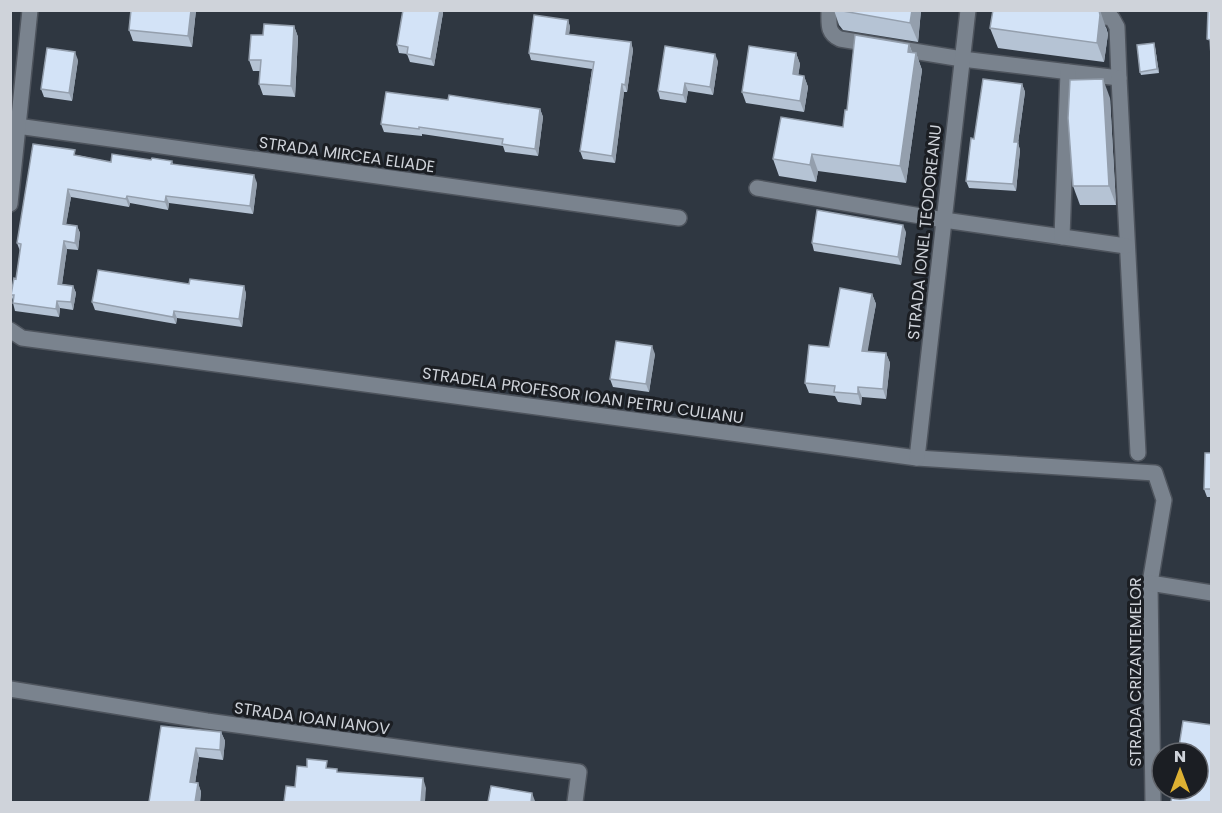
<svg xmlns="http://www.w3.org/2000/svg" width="1222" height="813" font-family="Poppins,sans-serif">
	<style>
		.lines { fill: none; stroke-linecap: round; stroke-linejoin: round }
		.minor-casing { stroke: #4e545d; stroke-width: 18 }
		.minor { stroke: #7a838e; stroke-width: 15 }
		.wall { fill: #b5c3d4 }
		.shaded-wall { fill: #949fad }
		.building { fill: #d3e3f7; stroke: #949fad; stroke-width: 1.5 }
		.labels { text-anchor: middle; stroke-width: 6; stroke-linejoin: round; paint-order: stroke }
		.street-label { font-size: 16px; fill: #cfd3da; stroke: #1b1e23 }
	</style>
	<rect width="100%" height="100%" fill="#2f3741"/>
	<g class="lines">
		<!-- minor casing -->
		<g class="minor-casing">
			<g id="minor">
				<path d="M829 10C829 24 827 33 840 39L962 59 1119 78 1117 27 1112 18 1062 10"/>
				<path d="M1119 78 1138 453"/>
				<path d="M10 125 679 218"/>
				<path d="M757 188 944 220 1126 246"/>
				<path d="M10 204 30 10"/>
				<path d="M1062 237 1068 72"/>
				<path d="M10 330 22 338 917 458 1155 473 1164 500 1150 583 1153 802"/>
				<path d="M917 458 968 10"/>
				<path d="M1150 583 1212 593"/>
				<path d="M10 689 207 721 579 772 575 802"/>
			</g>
		</g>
		<!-- minor -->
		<use href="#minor" class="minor"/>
	</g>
	<!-- wall -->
	<g class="wall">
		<path d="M196 10 192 47 133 41 129 30Z"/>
		<path d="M403 10H442L443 13 434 66 410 62 407 54 399 53 397 45Z"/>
		<path d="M834 10H921L918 42 843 30 839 25Z"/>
		<path d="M568 20 570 27 569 34 631 42 633 50 627 92H624L615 163 583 159 580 151 592 69 531 60 529 53Z"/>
		<path d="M294 26 298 37 295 97 263 95 259 84 260 71H253L249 60Z"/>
		<path d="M1106 27 1108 34 1104 62 998 48 990 28Z"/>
		<path d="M1154 43 1155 47 1159 73 1141 75 1140 72Z"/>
		<path d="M909 44 912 52 916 53 922 70 906 183 818 171 816 182 779 176 773 159 843 127 847 110Z"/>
		<path d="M796 53 800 64 798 75 804 76 808 87 804 112 746 103 742 92Z"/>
		<path d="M78 60 72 101 44 97 41 89Z"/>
		<path d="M718 61 713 95 688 91 686 103 660 99 658 91Z"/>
		<path d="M1022 84 1025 92 1018 143 1020 150 1016 191 969 188 966 181 974 139Z"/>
		<path d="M1110 98 1116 205H1080L1073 186Z"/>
		<path d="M448 100 540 109 543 117 538 156 505 152 503 146 422 134V136L384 132 381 124Z"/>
		<path d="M77 155 111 162 151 160 172 161 173 164 257 183 253 214 169 203 168 210 130 203 129 207 71 197 66 224 77 226 80 233 78 250 67 249 62 284 73 286 76 293 73 310 60 308 59 317 15 311 13 303V300L11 295 16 279 20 251 17 243Z"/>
		<path d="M906 232 901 265 814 251 812 243Z"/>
		<path d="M189 284 244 286 246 294 242 327 177 318 176 324 95 310 92 302Z"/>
		<path d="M872 294 876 304 867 351 886 353 890 363 886 399 862 397 861 405 838 402 835 396 809 393 805 383 829 347Z"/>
		<path d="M655 354 649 392 613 387 610 379Z"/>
		<path d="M1212 453V497H1207L1204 489Z"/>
		<path d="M161 726 221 732 225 741 223 760 199 757 195 783H198L201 792 200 802H149Z"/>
	</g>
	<!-- shaded-wall -->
	<g class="shaded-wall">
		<path d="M191 10H196L192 47 188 36Z"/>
		<path d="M440 10H442L443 13 434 66 431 59Z"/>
		<path d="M912 10H921L918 42 910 23Z"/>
		<path d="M1100 10 1108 34 1104 62 1097 43Z"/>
		<path d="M568 20 570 27 568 41 566 34Z"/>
		<path d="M294 26 298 37 295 97 291 86Z"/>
		<path d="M631 42 633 50 627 92 625 85Z"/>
		<path d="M1154 43 1155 47 1159 73 1157 69Z"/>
		<path d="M909 44 915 61 916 53 922 70 906 183 900 166Z"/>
		<path d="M75 52 78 60 72 101 69 93Z"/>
		<path d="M796 53 800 64 797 85 793 74Z"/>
		<path d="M715 54 718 61 713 95 710 87Z"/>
		<path d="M804 76 808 87 804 112 800 101Z"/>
		<path d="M1103 79 1110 98 1116 205 1109 186Z"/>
		<path d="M685 83 688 91 686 103 683 95Z"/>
		<path d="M622 84 624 92 615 163 612 156Z"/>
		<path d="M1022 84 1025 92 1018 143 1020 150 1016 191 1013 184 1014 142Z"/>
		<path d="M540 109 543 117 538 156 535 149Z"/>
		<path d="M812 154 818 171 816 182 810 165Z"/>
		<path d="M254 175 257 183 253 214 250 206Z"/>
		<path d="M68 189 71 197 65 231 63 224Z"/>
		<path d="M127 196 130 203 129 207 126 199Z"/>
		<path d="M166 196 169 203 168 210 165 202Z"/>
		<path d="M903 225 906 232 901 265 898 257Z"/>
		<path d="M77 226 80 233 78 250 75 243Z"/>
		<path d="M64 241 67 249 61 292 58 284Z"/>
		<path d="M73 286 76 293 73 310 71 302Z"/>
		<path d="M244 286 246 294 242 327 239 319Z"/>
		<path d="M872 294 876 304 866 361 862 351Z"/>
		<path d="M57 301 60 308 59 317 56 309Z"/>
		<path d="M174 311 177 318 176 324 173 317Z"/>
		<path d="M652 346 655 354 649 392 646 384Z"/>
		<path d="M886 353 890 363 886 399 883 389Z"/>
		<path d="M858 387 862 397 861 405 858 394Z"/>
		<path d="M221 732 225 741 223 760 220 750Z"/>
		<path d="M196 748 199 757 194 791 190 782Z"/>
		<path d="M423 778 426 788 425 802H421Z"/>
		<path d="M198 783 201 792 200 802H195Z"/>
		<path d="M532 793 535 801V802H531Z"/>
	</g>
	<!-- building -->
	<g class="building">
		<path d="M131 10H191L188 36 129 30Z"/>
		<path d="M403 10H440L431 59 407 54 408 47 397 45Z"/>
		<path d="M837 10H912L910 23Z"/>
		<path d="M993 10H1099L1100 15 1097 43 990 28Z"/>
		<path d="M1208 10H1212V71L1210 40 1207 39Z"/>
		<path d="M534 15 568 20 566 34 631 42 625 85 622 84 612 156 580 151 594 62 529 53Z"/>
		<path d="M264 24 294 26 291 86 259 84 261 60H249L251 35H263Z"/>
		<path d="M855 35 909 44 908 52 916 53 900 166 812 154 810 165 773 159 781 117 843 127 845 110H847Z"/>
		<path d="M1154 43 1157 69 1140 72 1137 45Z"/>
		<path d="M665 46 715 54 710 87 685 83 683 95 658 91Z"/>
		<path d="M749 46 796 53 793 74 804 76 800 101 742 92Z"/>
		<path d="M47 48 75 52 69 93 41 89Z"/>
		<path d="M983 79 1022 84 1014 142H1018L1013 184 966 181 971 138 974 139Z"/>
		<path d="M1103 79 1109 186H1073L1068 118 1070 80Z"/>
		<path d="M386 92 448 100 449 95 540 109 535 149 502 144 503 139 419 127V129L381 124Z"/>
		<path d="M33 144 75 150 74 155 111 162 112 154 151 160 152 158 172 161 171 164 254 175 250 206 166 196 165 202 127 196 126 199 68 189 63 224 77 226 75 243 64 241 58 284 73 286 71 302 57 301 56 309 13 303 14 295H11L14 278 16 279 21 244 17 243Z"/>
		<path d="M817 210 903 225 898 257 812 243Z"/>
		<path d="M98 270 189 284 190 279 244 286 239 319 174 311 173 317 92 302Z"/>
		<path d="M840 288 872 294 862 351 886 353 883 389 858 387V394L834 392 835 386 805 383 809 345 829 347Z"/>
		<path d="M616 341 652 346 646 384 610 379Z"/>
		<path d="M1205 453H1212V489H1204Z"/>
		<path d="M1183 721 1212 725V802H1171L1173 789H1198V753H1178Z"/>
		<path d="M161 726 221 732 220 750 196 748 190 782 198 783 195 802H149Z"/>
		<path d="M307 759 327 761 326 768 337 769V772L423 778 421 802H284L286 786 295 787 297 766 307 767Z"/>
		<path d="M491 786 532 793 531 802H488Z"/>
	</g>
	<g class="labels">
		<!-- street labels -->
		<g class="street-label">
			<text transform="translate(347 154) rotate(8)" y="6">STRADA MIRCEA ELIADE</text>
			<text transform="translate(924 232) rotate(-84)" y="6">STRADA IONEL TEODOREANU</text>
			<text transform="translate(583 395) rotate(8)" y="6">STRADELA PROFESOR IOAN PETRU CULIANU</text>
			<text transform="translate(1135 672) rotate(-90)" y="6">STRADA CRIZANTEMELOR</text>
			<text transform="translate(312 718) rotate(8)" y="6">STRADA IOAN IANOV</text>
		</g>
	</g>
	<!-- border -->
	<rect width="1222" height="813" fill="none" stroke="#cfd3da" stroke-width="24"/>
	<!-- north arrow -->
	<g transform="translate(1180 771)"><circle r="28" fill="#1b1e23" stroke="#63666c" stroke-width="1.5"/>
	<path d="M0-4.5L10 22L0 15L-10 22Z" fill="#deb133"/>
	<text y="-9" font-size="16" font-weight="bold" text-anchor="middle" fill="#cfd3da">N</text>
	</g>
</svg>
